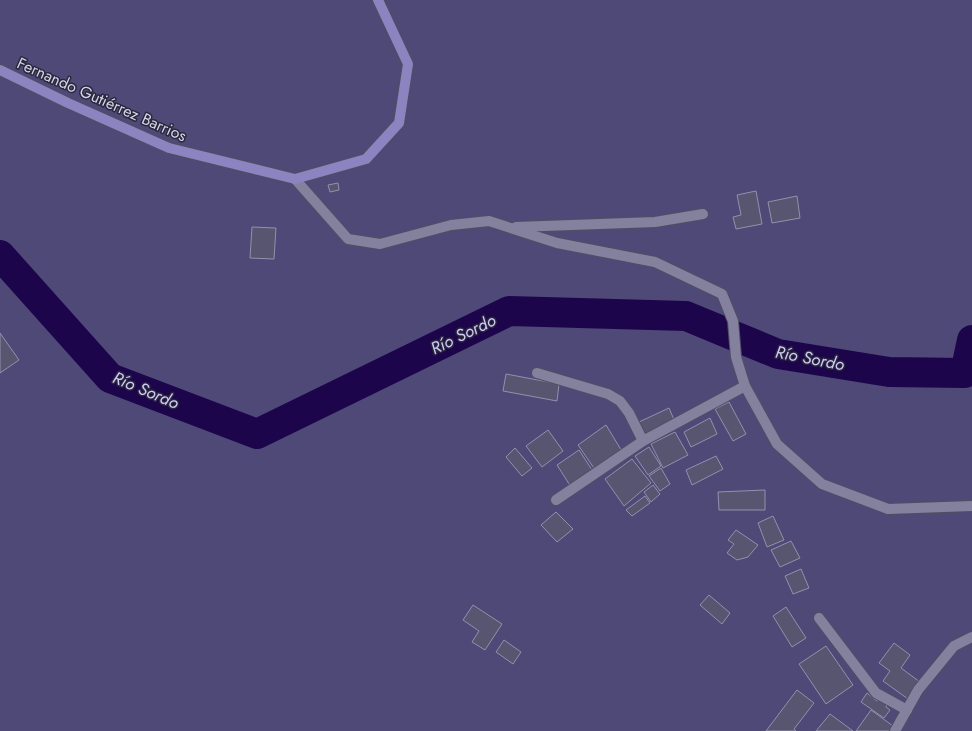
<svg xmlns="http://www.w3.org/2000/svg" width="972" height="731" font-family="Jost,sans-serif">
	<style>
		.green { fill: #4f4978 }
		.lines { fill: none; stroke-linecap: round; stroke-linejoin: round }
		.river { stroke: #1d054c; stroke-width: 30 }
		.building { fill: #585570; stroke: #9390ad }
		.minor-casing { stroke: #504e62; stroke-width: 12 }
		.major-casing { stroke: #504e62; stroke-width: 12 }
		.minor { stroke: #84819e; stroke-width: 10 }
		.major { stroke: #8c83c1; stroke-width: 10 }
		.labels { text-anchor: middle; stroke-width: 3; stroke-linejoin: round; paint-order: stroke }
		.street-label { font-size: 16px; fill: #d6d5e4; stroke: #2a273f }
		.water-label { font-size: 17px; font-style: italic; fill: #d0ccf6; stroke: #2a273f }
	</style>
	<rect width="100%" height="100%" fill="#34314a"/>
	<!-- green -->
	<rect class="green" x="0" y="0" width="972" height="731"/>
	<g class="lines">
		<!-- river -->
		<path class="river" d="M0 255 110 378 257 434 509 311 686 316 778 354 889 372 965 373 972 340"/>
	</g>
	<!-- building -->
	<g class="building">
		<path d="M338 183 339 190 330 192 328 185Z"/>
		<path d="M756 191 762 224 736 229 733 217 741 215 737 195Z"/>
		<path d="M797 196 800 218 772 223 768 202Z"/>
		<path d="M252 227 276 228 274 259 250 258Z"/>
		<path d="M0 333 19 360 0 373Z"/>
		<path d="M506 374 559 384 557 401 503 391Z"/>
		<path d="M729 402 746 434 733 441 715 409Z"/>
		<path d="M669 408 675 422 646 437 639 422Z"/>
		<path d="M710 418 717 434 691 447 684 432Z"/>
		<path d="M606 425 623 453 596 471 578 445Z"/>
		<path d="M548 430 563 451 542 467 526 446Z"/>
		<path d="M675 432 688 455 663 468 651 444Z"/>
		<path d="M649 447 661 466 648 475 635 456Z"/>
		<path d="M515 448 532 468 522 476 506 457Z"/>
		<path d="M579 450 594 473 571 487 557 465Z"/>
		<path d="M716 456 723 469 692 485 686 470Z"/>
		<path d="M632 459 651 483 624 506 605 479Z"/>
		<path d="M661 468 670 484 660 491 649 476Z"/>
		<path d="M653 485 660 494 651 502 644 492Z"/>
		<path d="M765 490V510H719L718 492Z"/>
		<path d="M645 496 650 503 632 516 626 510Z"/>
		<path d="M556 512 573 529 557 542 541 525Z"/>
		<path d="M773 516 784 540 767 547 758 523Z"/>
		<path d="M736 530 758 545 748 557 737 560 727 553 734 544 728 540Z"/>
		<path d="M791 541 800 558 780 567 771 550Z"/>
		<path d="M801 569 809 588 793 594 785 576Z"/>
		<path d="M709 595 730 613 722 624 700 605Z"/>
		<path d="M473 605 502 624 485 650 472 642 479 631 463 620Z"/>
		<path d="M786 607 806 638 792 647 773 616Z"/>
		<path d="M504 640 521 652 513 664 496 652Z"/>
		<path d="M894 643 910 655 901 668 920 682 908 699 883 681 890 671 879 663Z"/>
		<path d="M826 646 853 685 826 704 799 664Z"/>
		<path d="M797 690 814 703 794 729 796 731H766Z"/>
		<path d="M867 693 877 701 879 698 887 704 886 707 890 710 884 718 861 702Z"/>
		<path d="M871 710 893 726 890 731H856Z"/>
		<path d="M830 714 853 731H816Z"/>
	</g>
	<g class="lines">
		<!-- minor casing -->
		<g class="minor-casing">
			<g id="minor">
				<path d="M295 179 348 239 380 244 451 225 489 221 557 243 655 262 722 294 733 321 736 357 745 386 777 444 822 484 888 509 972 506"/>
				<path d="M516 227 655 222 703 214"/>
				<path d="M537 373 608 394 620 401 629 413 643 441"/>
				<path d="M556 500 643 441 745 386"/>
				<path d="M819 618 876 693 907 710"/>
				<path d="M895 731 918 690 954 646 972 637"/>
			</g>
		</g>
		<!-- major casing -->
		<g class="major-casing">
			<path id="major" d="M0 70 68 103 169 148 295 179 366 159 399 123 408 64 378 0"/>
		</g>
		<!-- minor -->
		<use href="#minor" class="minor"/>
		<!-- major -->
		<use href="#major" class="major"/>
	</g>
	<g class="labels">
		<!-- street labels -->
		<g class="street-label">
			<text transform="translate(102 99) rotate(24)" y="6">Fernando Gutiérrez Barrios</text>
		</g>
		<!-- water labels -->
		<g class="water-label">
			<text transform="translate(463 334) rotate(-26)" y="6">Río Sordo</text>
			<text transform="translate(810 358) rotate(11)" y="6">Río Sordo</text>
			<text transform="translate(146 390) rotate(23)" y="6">Río Sordo</text>
		</g>
	</g>
</svg>
